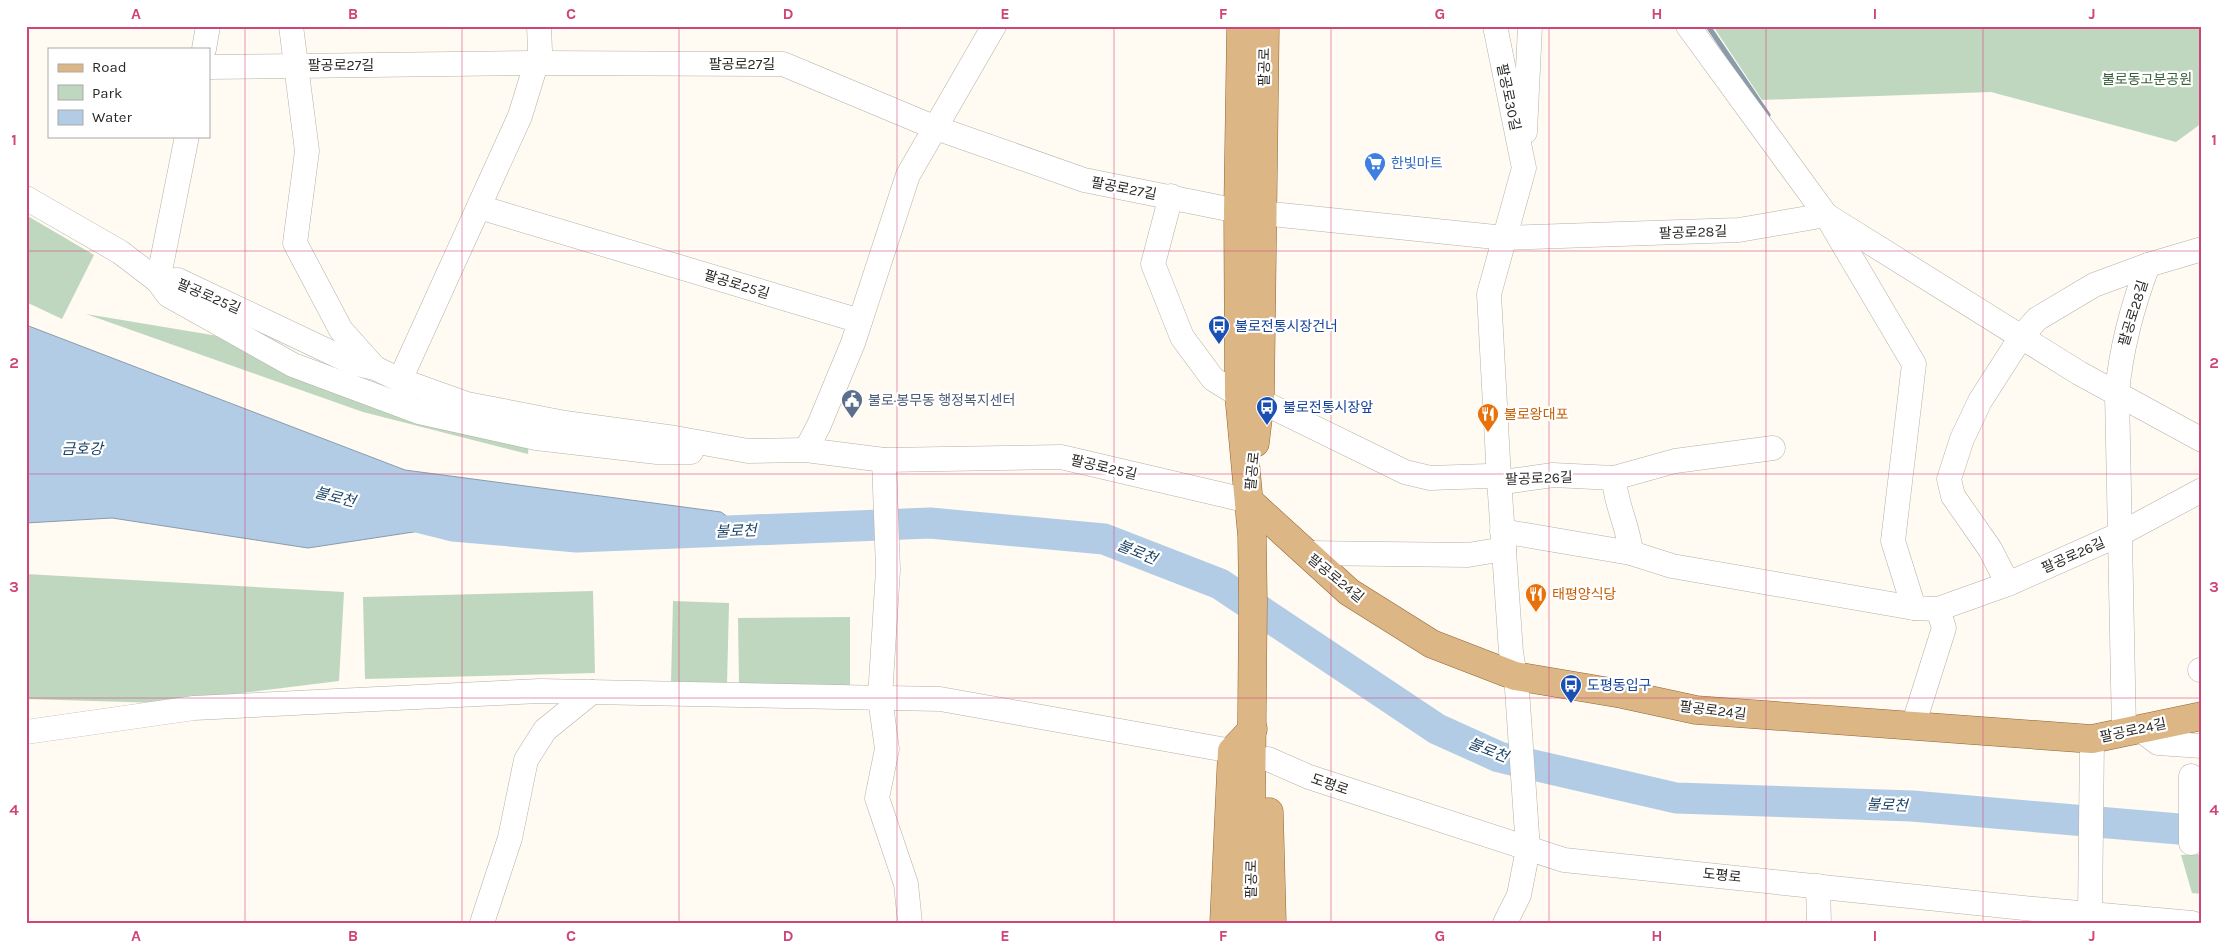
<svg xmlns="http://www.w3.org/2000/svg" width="2228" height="949" font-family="Karla,'Noto Sans KR',sans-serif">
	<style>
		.green { fill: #bfd7bf }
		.water { fill: #b2cce6; stroke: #8a9bac }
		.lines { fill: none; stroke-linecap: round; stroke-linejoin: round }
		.stream { stroke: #8a9bac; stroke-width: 5 }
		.river { stroke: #b2cce6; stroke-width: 31 }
		.minor-casing { stroke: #b5b0a8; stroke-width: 25 }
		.major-casing { stroke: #906530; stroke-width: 29 }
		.minor { stroke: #fff; stroke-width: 24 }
		.major { stroke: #ddb686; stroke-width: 28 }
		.grid { fill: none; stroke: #cf4479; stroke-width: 1; stroke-opacity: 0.55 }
		.labels { text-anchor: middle; stroke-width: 4.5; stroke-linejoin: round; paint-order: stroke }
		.street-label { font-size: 14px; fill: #2b2926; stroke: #fff }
		.park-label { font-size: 14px; fill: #39603b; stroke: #fff }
		.shop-label { font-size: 14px; fill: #366cbe; stroke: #fff; text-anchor: start }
		.transit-label { font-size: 14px; fill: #164399; stroke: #fff; text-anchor: start }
		.service-label { font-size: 14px; fill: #4e5e75; stroke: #fff; text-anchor: start }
		.food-label { font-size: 14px; fill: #c56008; stroke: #fff; text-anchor: start }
		.water-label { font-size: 15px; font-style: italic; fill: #1b4467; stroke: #fff }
		.neatline { fill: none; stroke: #cf4479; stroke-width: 2 }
		.grid-label { font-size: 16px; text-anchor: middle; font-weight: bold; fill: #cf4479 }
	</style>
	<rect width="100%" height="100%" fill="#fffaf2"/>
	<!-- green -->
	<g class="green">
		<path d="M1713 26H2202V123L2176 142 1991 92 1762 100Z"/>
		<path d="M26 215 94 255 62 319 26 302Z"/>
		<path d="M86 314 254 342 529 439 528 454 363 412Z"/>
		<path d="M26 574 344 592 339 681 161 703 26 699Z"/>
		<path d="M593 591 595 673 365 679 363 597Z"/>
		<path d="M673 601 729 603 727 685 671 683Z"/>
		<path d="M850 617V685L739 686 738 618Z"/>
		<path d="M2202 854V894L2192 893 2181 855Z"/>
	</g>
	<!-- water -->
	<path class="water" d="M26 325 405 470 721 512 747 531 577 537 453 526 308 548 112 518 26 523Z"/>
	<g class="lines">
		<!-- stream -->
		<path class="stream" d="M1708 26 1768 115"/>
		<!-- river -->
		<path class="river" d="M413 516 453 526 577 537 930 523 1104 539 1220 584 1437 729 1499 757 1676 798 1912 806 2202 831"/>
		<!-- minor casing -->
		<g class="minor-casing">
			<g id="minor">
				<path d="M291 26 307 151 295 243 341 330 375 368"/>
				<path d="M1495 26 1524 168 1489 294 1499 479 1511 652 1517 689 1528 849 1519 895 1505 923"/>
				<path d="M1688 26 1826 215 1914 364 1893 541 1914 608 1938 609 2008 584 2118 535 2202 490"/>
				<path d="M204 49 208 26"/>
				<path d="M209 67 536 63 783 64 936 128 1084 180 1238 211"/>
				<path d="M1525 132 1530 26"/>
				<path d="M187 136 158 281 168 295 293 365 419 412 536 438 657 452H691"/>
				<path d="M1171 196 1153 264 1182 337 1213 379 1239 395"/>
				<path d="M26 198 120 252 158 281 178 280 353 363 375 368 400 380 467 404 565 423 675 438 748 451 806 450 884 460 1061 457 1249 501"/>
				<path d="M479 207 860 321"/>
				<path d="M1262 213 1505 238 1739 230 1826 215 2079 373 2202 440"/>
				<path d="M400 380 520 116 540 51 539 26"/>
				<path d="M1260 401 1405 472 1430 478 1488 476 1510 481 1553 475 1614 478 1675 461 1773 448"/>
				<path d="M806 450 819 425 853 343 908 175 994 26"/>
				<path d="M884 460 888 570 880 698 887 749 877 798 906 884 910 923"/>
				<path d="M1614 478C1615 504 1629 527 1631 553"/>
				<path d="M1502 531 1631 553 1672 566 1914 608"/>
				<path d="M1305 553 1468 555 1504 549"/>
				<path d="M2008 584 1990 549 1953 496 1949 479 1962 439 1980 401 2021 337 2037 319 2094 285 2148 265"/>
				<path d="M2200 670H2202"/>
				<path d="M1913 726 1944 628 1938 609"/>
				<path d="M2138 728 2158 743 2202 746"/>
				<path d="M2124 730 2117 393C2121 349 2132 307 2148 265L2202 249"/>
				<path d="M26 732 194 708 540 691 940 699 1232 751"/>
				<path d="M1268 759 1309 777 1564 860 2034 909 2192 923"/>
				<path d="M2191 776V843"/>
				<path d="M1818 886 1819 923"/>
				<path d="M2090 914 2092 739"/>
				<path d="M482 923 510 838 526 760 545 730 592 692"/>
			</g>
		</g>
		<!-- major casing -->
		<g class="major-casing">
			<g id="major">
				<path d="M1241 26 1238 211 1239 395 1252 536 1253 601 1250 923"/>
				<path d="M1255 443 1260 401 1265 26"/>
				<path d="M1249 501 1349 592 1432 644 1515 676 1622 694 1696 710 2092 739 2202 716"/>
				<path d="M1269 812 1272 923"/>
				<path d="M1224 923 1232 751 1253 729"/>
			</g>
		</g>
		<!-- minor -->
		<use href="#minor" class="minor"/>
		<!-- major -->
		<use href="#major" class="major"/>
	</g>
	<!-- grid -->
	<path class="grid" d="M245 26V923M462 26V923M679 26V923M897 26V923M1114 26V923M1331 26V923M1549 26V923M1766 26V923M1983 26V923M26 251H2202M26 474H2202M26 698H2202"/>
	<!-- icons -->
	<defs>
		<g id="supermarket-pin" transform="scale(1.125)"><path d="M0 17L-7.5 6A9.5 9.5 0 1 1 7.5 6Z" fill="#3f7fe0" stroke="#fff"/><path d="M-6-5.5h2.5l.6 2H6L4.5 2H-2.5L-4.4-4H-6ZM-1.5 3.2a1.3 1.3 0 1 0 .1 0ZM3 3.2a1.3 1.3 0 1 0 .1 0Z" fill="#fff"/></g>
		<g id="bus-pin" transform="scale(1.125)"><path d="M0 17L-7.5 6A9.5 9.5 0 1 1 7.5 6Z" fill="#1a4fb4" stroke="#fff"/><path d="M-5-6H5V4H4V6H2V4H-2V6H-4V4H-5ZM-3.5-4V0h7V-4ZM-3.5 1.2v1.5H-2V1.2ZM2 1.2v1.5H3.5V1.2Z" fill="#fff"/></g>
		<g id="civic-pin" transform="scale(1.125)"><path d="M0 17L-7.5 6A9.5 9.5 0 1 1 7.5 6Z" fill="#5c6f8a" stroke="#fff"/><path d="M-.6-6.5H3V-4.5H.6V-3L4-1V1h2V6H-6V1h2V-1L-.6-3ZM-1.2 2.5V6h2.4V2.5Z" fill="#fff"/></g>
		<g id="restaurant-pin" transform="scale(1.125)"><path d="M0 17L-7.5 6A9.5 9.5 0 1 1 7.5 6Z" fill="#e8710a" stroke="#fff"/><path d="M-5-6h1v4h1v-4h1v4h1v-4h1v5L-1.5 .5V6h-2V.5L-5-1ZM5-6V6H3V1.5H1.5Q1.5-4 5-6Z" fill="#fff"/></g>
	</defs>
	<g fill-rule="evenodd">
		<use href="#supermarket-pin" x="1375" y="163"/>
		<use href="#bus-pin" x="1219" y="326"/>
		<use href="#civic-pin" x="852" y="400"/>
		<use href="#bus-pin" x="1267" y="407"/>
		<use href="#restaurant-pin" x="1488" y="414"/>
		<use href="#restaurant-pin" x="1536" y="594"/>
		<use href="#bus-pin" x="1571" y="685"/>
	</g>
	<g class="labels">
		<!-- street labels -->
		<g class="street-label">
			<text x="742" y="69">팔공로27길</text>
			<text x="341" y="70">팔공로27길</text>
			<text transform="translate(1264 67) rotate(-89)" y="5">팔공로</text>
			<text transform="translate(1509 97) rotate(78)" y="5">팔공로30길</text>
			<text transform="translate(1124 188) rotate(11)" y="5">팔공로27길</text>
			<text transform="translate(1693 232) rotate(-2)" y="5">팔공로28길</text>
			<text transform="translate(737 284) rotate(17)" y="5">팔공로25길</text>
			<text transform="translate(209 296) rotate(23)" y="5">팔공로25길</text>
			<text transform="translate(2133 313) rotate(-73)" y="5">팔공로28길</text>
			<text transform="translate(1104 467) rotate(13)" y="5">팔공로25길</text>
			<text transform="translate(1252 471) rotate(-84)" y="5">팔공로</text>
			<text transform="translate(1539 478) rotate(-2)" y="5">팔공로26길</text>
			<text transform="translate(2073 555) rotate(-24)" y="5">팔공로26길</text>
			<text transform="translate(1336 578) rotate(39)" y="5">팔공로24길</text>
			<text transform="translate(1713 710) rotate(7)" y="5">팔공로24길</text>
			<text transform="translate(2133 730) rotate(-12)" y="5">팔공로24길</text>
			<text transform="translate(1330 784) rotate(19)" y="5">도평로</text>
			<text transform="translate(1722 875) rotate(6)" y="5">도평로</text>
			<text transform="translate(1251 879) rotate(-89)" y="5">팔공로</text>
		</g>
		<!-- park labels -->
		<g class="park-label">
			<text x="2147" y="84">불로동고분공원</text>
		</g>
		<!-- shop labels -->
		<g class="shop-label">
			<text x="1391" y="168">한빛마트</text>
		</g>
		<!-- transit labels -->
		<g class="transit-label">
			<text x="1235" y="331">불로전통시장건너</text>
			<text x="1283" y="412">불로전통시장앞</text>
			<text x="1587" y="690">도평동입구</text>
		</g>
		<!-- service labels -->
		<g class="service-label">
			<text x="868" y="405">불로·봉무동 행정복지센터</text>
		</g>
		<!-- food labels -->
		<g class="food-label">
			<text x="1504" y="419">불로왕대포</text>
			<text x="1552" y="599">태평양식당</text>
		</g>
		<!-- water labels -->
		<g class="water-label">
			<text x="82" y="454">금호강</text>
			<text transform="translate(335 497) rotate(14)" y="5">불로천</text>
			<text transform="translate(736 531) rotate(-2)" y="5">불로천</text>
			<text transform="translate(1137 552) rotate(22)" y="5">불로천</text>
			<text transform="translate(1488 750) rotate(21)" y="5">불로천</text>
			<text transform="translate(1887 805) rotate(2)" y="5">불로천</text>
		</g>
	</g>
	<!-- border -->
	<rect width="2228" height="949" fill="none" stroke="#ffffff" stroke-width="55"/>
	<!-- legend -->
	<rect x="48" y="48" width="162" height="90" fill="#ffffff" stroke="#aaa9a8"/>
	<rect x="58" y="64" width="25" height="8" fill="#ddb686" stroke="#aaa9a8"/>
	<text x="92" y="72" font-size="15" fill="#2b2926">Road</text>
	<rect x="58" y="85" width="25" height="15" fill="#bfd7bf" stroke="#aaa9a8"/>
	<text x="92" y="98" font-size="15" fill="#2b2926">Park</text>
	<rect x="58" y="110" width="25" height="15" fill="#b2cce6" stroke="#aaa9a8"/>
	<text x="92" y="122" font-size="15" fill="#2b2926">Water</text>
	<rect x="28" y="28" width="2172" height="894" class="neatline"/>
	<g class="grid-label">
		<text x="136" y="19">A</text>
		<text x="353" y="19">B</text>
		<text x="571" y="19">C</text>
		<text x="788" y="19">D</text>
		<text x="1005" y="19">E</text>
		<text x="1223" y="19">F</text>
		<text x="1440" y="19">G</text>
		<text x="1657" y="19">H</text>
		<text x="1875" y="19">I</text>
		<text x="2092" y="19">J</text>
		<text x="14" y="145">1</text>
		<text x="2214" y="145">1</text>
		<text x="14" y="368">2</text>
		<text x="2214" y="368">2</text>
		<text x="14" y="592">3</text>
		<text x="2214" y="592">3</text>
		<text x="14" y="815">4</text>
		<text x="2214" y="815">4</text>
		<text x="136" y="941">A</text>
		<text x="353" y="941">B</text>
		<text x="571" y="941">C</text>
		<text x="788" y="941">D</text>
		<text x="1005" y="941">E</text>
		<text x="1223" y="941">F</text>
		<text x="1440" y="941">G</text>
		<text x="1657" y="941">H</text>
		<text x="1875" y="941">I</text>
		<text x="2092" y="941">J</text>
	</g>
</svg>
